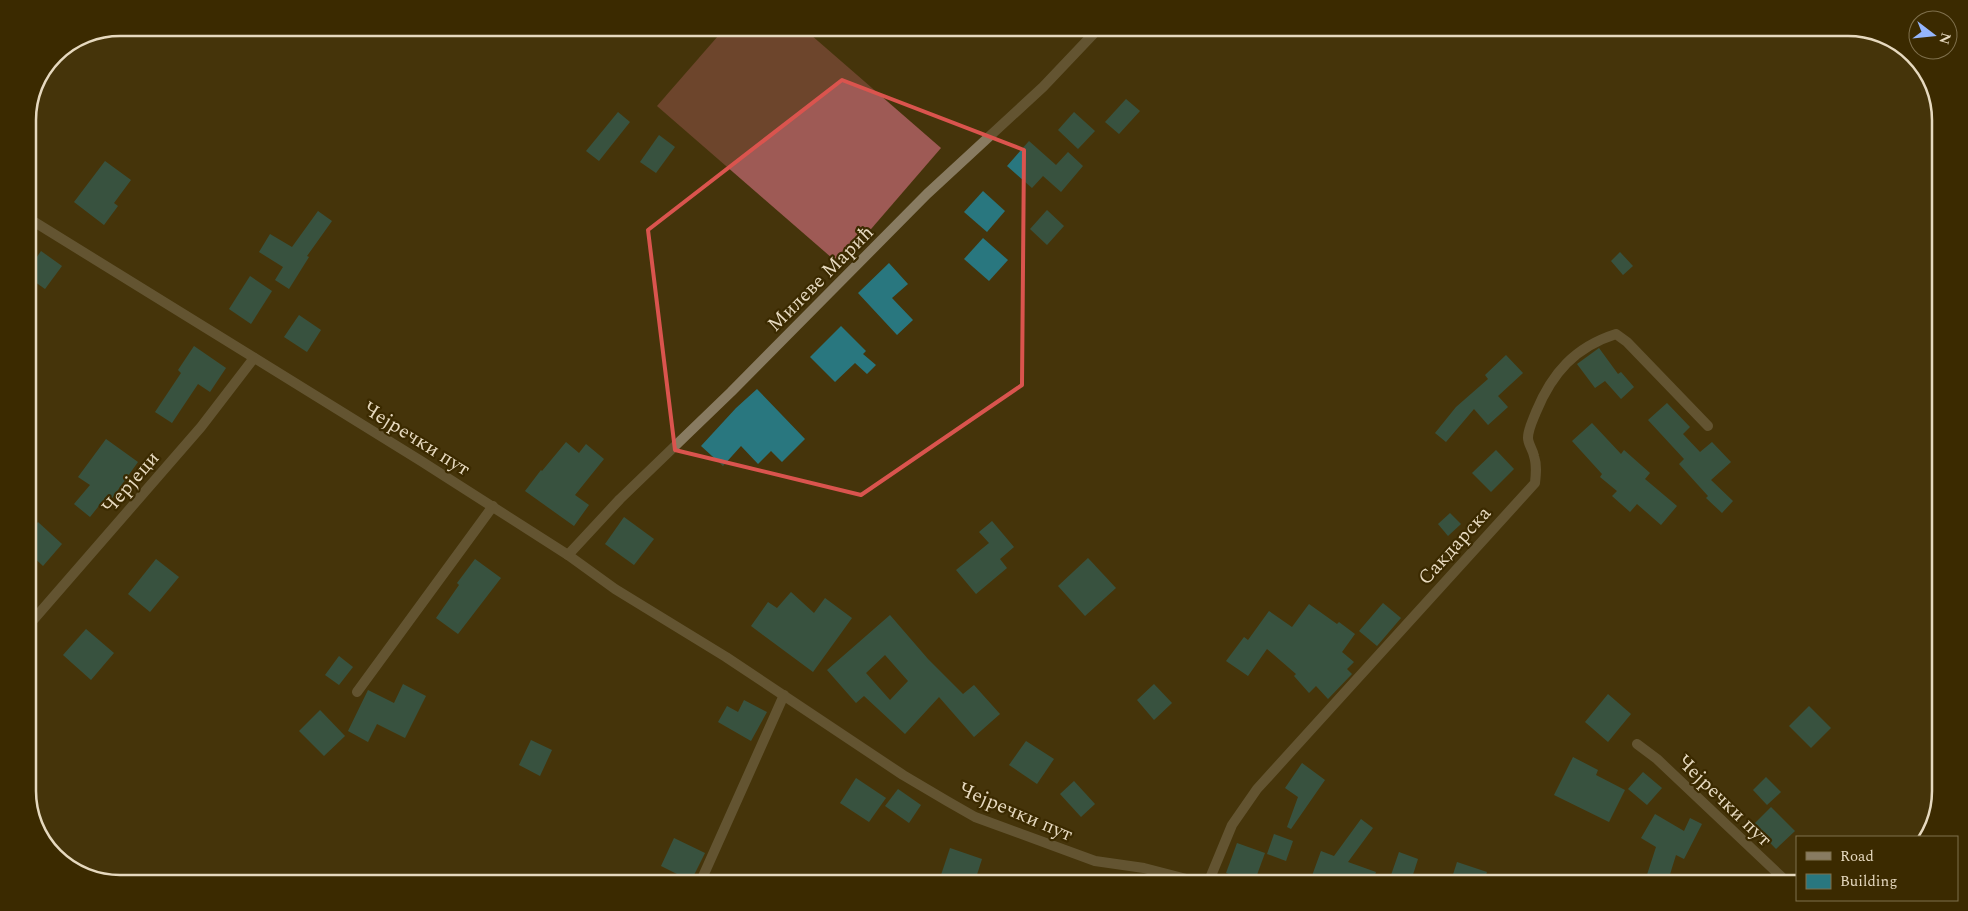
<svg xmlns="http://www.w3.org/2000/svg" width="1968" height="911" font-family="Spectral,serif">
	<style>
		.forest { fill: #9e5a55 }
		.building { fill: #29777f; fill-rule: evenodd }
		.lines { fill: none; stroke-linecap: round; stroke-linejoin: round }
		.minor { stroke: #887b61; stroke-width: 10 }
		.marked { fill: none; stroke: #da544e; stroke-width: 4; stroke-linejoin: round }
		.labels { text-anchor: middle; stroke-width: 4.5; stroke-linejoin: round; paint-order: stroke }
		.street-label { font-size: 20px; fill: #e6d9bf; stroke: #3b2a00 }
		.rim { fill: none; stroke: #e6d9bf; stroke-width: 2.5 }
	</style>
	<rect width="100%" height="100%" fill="#45340b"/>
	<!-- forest -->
	<path class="forest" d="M725 28H803L941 148 840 265 657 106Z"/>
	<!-- building -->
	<g class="building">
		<path d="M1126 99 1140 111 1119 134 1105 122Z"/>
		<path d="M618 112 630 122 599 161 586 151Z"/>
		<path d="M1074 112 1095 131 1078 149 1058 130Z"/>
		<path d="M659 135 675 147 656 173 640 162Z"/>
		<path d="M1029 141 1056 165 1068 152 1083 166 1061 192 1043 176 1032 188 1007 166Z"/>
		<path d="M105 161 131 180 114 203 118 206 104 225 74 202Z"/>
		<path d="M983 191 1005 211 987 232 964 212Z"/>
		<path d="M1047 210 1064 226 1047 245 1030 229Z"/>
		<path d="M318 211 332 221 307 256 309 257 289 289 275 280 283 267 259 252 270 234 292 247Z"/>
		<path d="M983 238 1008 260 989 281 964 259Z"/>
		<path d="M41 251 62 266 45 289 28 277V270Z"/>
		<path d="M1620 252 1633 266 1623 275 1611 261Z"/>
		<path d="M889 263 908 284 892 298 913 320 897 335 858 293Z"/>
		<path d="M250 276 272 291 251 324 229 309Z"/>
		<path d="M299 315 321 330 307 352 284 337Z"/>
		<path d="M841 326 866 351 863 354 876 365 867 374 855 363 835 382 810 357Z"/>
		<path d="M194 346 226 368 210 392 198 384 172 423 155 412 181 373 178 370Z"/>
		<path d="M1599 348 1618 374 1621 372 1634 387 1621 399 1605 381 1595 388 1577 364Z"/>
		<path d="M1506 355 1523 373 1498 396 1508 407 1488 425 1474 409 1446 442 1435 433 1456 407 1488 379 1485 375Z"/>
		<path d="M757 389 805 439 782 462 771 451 758 464 741 446 723 466 701 446 736 408Z"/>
		<path d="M1667 403 1690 427 1683 434 1700 452 1712 442 1731 462 1711 480 1733 501 1722 513 1706 498 1708 496 1679 464 1684 459 1648 420Z"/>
		<path d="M1592 423 1621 454 1624 450 1650 473 1645 479 1677 506 1661 525 1637 504 1630 512 1612 496 1617 491 1600 477 1602 474 1572 441Z"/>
		<path d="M106 439 138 462 110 501 106 497 90 517 74 504 90 485 78 477Z"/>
		<path d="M566 442 579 453 586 444 604 459 575 495 589 505 574 526 525 491 541 470 542 471Z"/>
		<path d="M1496 450 1514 469 1491 492 1472 473Z"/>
		<path d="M1450 513 1461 524 1448 536 1438 524Z"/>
		<path d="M624 517 654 539 634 565 605 544Z"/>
		<path d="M992 521 1014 547 1000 559 1007 568 976 594 956 570 989 543 979 532Z"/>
		<path d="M38 522 62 544 43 566 28 552V534Z"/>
		<path d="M1088 558 1116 588 1085 616 1058 586Z"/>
		<path d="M156 559 179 577 150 612 128 594Z"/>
		<path d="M475 559 501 578 458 634 436 618 459 585 457 583Z"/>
		<path d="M791 592 814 613 825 598 852 618 813 672 751 626 768 602 777 608Z"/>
		<path d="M1383 603 1401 618 1377 646 1359 631Z"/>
		<path d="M1309 604 1337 624 1339 622 1355 634 1342 652 1354 662 1347 669 1352 674 1328 699 1316 686 1309 693 1294 676 1296 674 1267 649 1248 676 1226 661 1244 637 1248 640 1269 611 1292 627Z"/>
		<path d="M890 615 928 659 963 694 974 685 1000 714 974 737 939 697 905 734 864 696 856 703 827 670ZM885 655 908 681 890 700 866 673Z"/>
		<path d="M86 629 114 653 91 680 63 655Z"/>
		<path d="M339 656 353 667 339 685 325 675Z"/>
		<path d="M403 684 426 696 405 738 377 724 368 742 348 731 368 690 394 703Z"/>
		<path d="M1154 684 1172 703 1154 720 1137 700Z"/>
		<path d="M1608 694 1631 714 1608 742 1585 722Z"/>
		<path d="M744 700 767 712 751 741 718 722 727 706 738 712Z"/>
		<path d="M1809 706 1831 728 1811 748 1789 726Z"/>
		<path d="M320 710 345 736 324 756 299 731Z"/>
		<path d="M531 740 552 750 540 776 519 765Z"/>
		<path d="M1026 741 1054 759 1037 784 1009 765Z"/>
		<path d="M1573 757 1598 770 1596 775 1625 790 1609 822 1554 795Z"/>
		<path d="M1302 763 1325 780 1291 829 1287 827 1298 797 1285 788Z"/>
		<path d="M1643 772 1662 788 1647 805 1628 789Z"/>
		<path d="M1766 777 1781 792 1767 805 1753 790Z"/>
		<path d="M856 778 886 798 869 822 840 803Z"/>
		<path d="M1074 781 1095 804 1081 817 1060 794Z"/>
		<path d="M898 789 921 805 909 823 885 806Z"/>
		<path d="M1771 807 1795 831 1776 849 1753 825Z"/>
		<path d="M1655 814 1684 831 1690 818 1702 824 1684 859 1676 855 1667 884H1644L1656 847 1641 838Z"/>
		<path d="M1361 819 1373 828 1348 862 1376 872 1372 884H1309L1321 851 1334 856Z"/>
		<path d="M1274 834 1293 841 1286 861 1267 854Z"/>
		<path d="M674 838 705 853 691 881 661 866Z"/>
		<path d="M1237 843 1265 853 1254 883 1226 873Z"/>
		<path d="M950 848 982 859 974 884H967L941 875Z"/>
		<path d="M1399 852 1418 859 1410 884 1390 878Z"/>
		<path d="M1457 862 1487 872 1483 884H1450Z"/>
	</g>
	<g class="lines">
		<!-- minor -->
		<g class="minor">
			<path d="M28 218 421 461 568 555 615 589 726 657 903 775 947 801 975 817 1095 861 1144 868 1202 883"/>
			<path d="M568 555 620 499 731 392 927 194 1043 87 1099 28"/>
			<path d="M28 626 201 427 254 358"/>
			<path d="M357 692 493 506"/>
			<path d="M1637 744 1657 759 1788 883"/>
			<path d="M700 883 784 695"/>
			<path d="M1208 883 1232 825 1257 789 1535 483C1536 474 1537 465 1534 456 1533 450 1528 444 1528 438 1528 429 1533 420 1536 412 1552 373 1575 347 1616 334L1627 342 1708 426"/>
		</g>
	</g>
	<!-- marked area -->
	<path d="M0 0H1968V911H0ZM842 80 1024 150 1022 385 861 495 675 450 648 230Z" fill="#45340b" fill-opacity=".55" fill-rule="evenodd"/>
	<path class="marked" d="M842 80 1024 150 1022 385 861 495 675 450 648 230Z"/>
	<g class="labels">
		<!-- street labels -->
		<g class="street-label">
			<text transform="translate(820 278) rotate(-45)" y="7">Милеве Мaрић</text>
			<text transform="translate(417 438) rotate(32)" y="7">Чејречки пут</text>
			<text transform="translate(130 482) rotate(-49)" y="7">Черјеци</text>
			<text transform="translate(1454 545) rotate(-48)" y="7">Сакдарска</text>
			<text transform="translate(1725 800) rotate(44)" y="7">Чејречки пут</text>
			<text transform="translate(1016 811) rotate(23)" y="7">Чејречки пут</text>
		</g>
	</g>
	<!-- crop -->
	<path d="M0 0H1968V911H0ZM120 36H1848A84 84 0 0 1 1932 120V791A84 84 0 0 1 1848 875H120A84 84 0 0 1 36 791V120A84 84 0 0 1 120 36Z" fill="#3b2a00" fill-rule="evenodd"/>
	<path class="rim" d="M120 36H1848A84 84 0 0 1 1932 120V791A84 84 0 0 1 1848 875H120A84 84 0 0 1 36 791V120A84 84 0 0 1 120 36Z"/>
	<!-- legend -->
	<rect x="1796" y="836" width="162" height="65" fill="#3b2a00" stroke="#7f704c"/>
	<rect x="1806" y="852" width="25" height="8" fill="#887b61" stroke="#7f704c"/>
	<text x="1840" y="861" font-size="15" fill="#e6d9bf">Road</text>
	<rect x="1806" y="874" width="25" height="15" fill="#29777f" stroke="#7f704c"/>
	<text x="1840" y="886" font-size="15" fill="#e6d9bf">Building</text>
	<!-- north arrow -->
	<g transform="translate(1933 35) rotate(106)"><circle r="24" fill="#3b2a00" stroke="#7f704c"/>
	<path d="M0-4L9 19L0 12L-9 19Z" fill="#95b6fd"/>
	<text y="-8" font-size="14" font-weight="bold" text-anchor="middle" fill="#e6d9bf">N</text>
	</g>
</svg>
